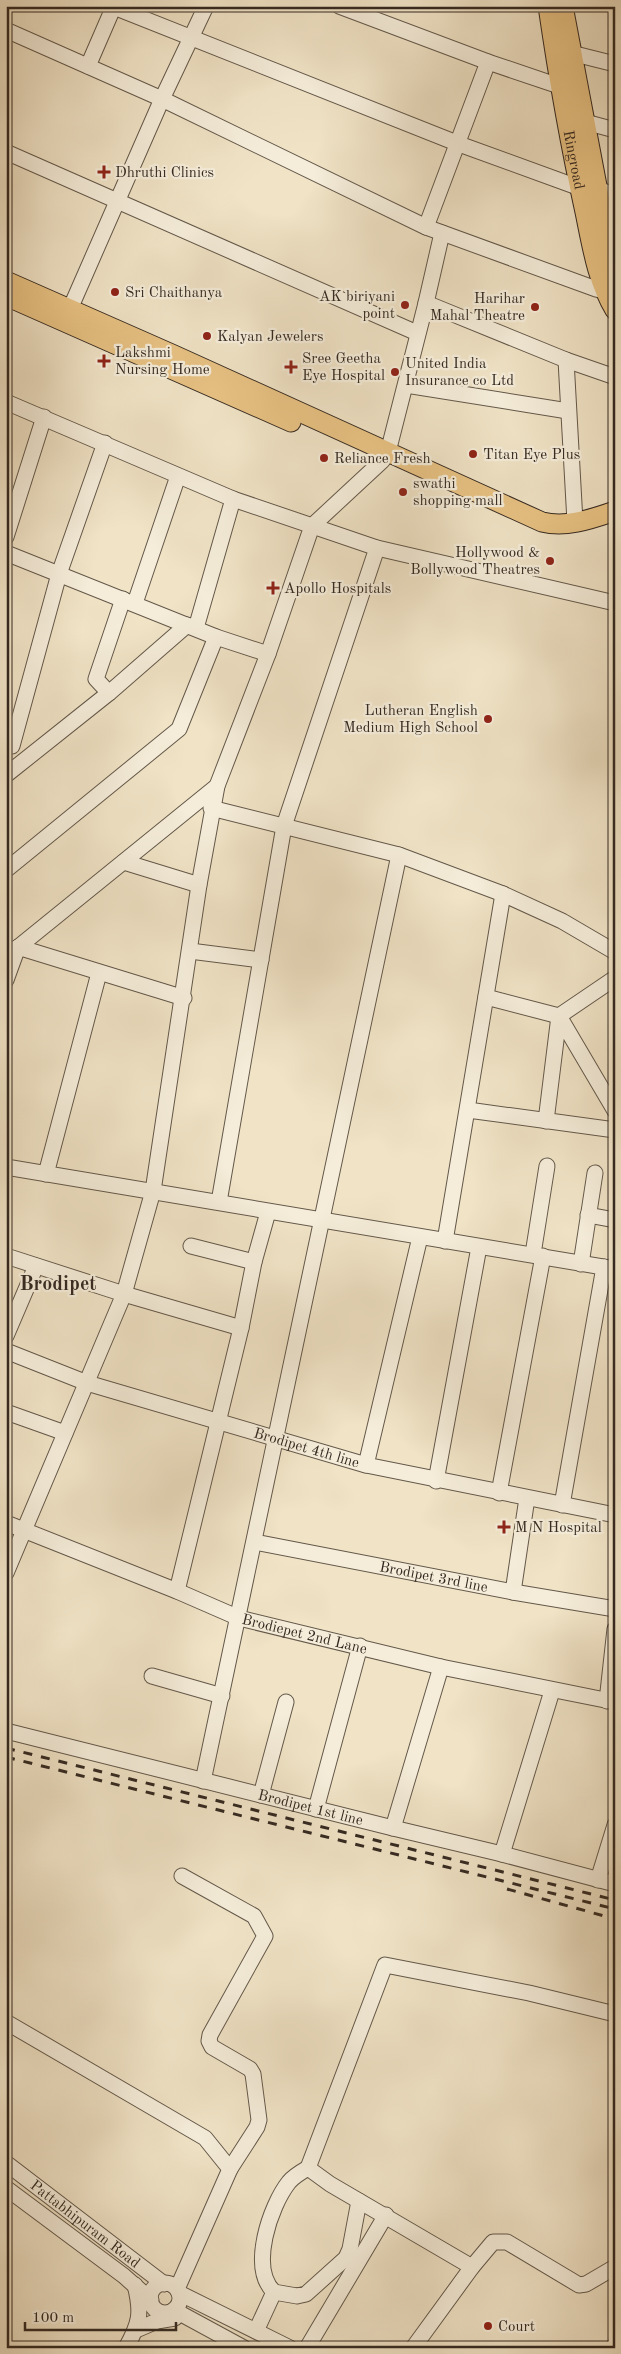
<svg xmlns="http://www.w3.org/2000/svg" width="621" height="2354" font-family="'Old Standard TT',serif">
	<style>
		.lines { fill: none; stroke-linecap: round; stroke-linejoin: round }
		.minor-casing { stroke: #63584a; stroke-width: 17 }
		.major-casing { stroke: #342921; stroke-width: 21 }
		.minor { stroke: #f5edda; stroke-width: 15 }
		.major { stroke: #e8c283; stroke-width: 19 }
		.rail { stroke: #342921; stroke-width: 3; stroke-dasharray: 9 9; stroke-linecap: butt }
		.poi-dot { fill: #8f2418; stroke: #f5edda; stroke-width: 2 }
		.labels { text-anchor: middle; stroke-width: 4.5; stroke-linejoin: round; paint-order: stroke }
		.street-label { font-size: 15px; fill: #342921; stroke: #f5edda }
		.poi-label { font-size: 15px; fill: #342921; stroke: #f5edda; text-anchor: start }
		.district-label { font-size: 20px; font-weight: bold; fill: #342921; stroke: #f5edda }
	</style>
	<rect width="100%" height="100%" fill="#f0e3c6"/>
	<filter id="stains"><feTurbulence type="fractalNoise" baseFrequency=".004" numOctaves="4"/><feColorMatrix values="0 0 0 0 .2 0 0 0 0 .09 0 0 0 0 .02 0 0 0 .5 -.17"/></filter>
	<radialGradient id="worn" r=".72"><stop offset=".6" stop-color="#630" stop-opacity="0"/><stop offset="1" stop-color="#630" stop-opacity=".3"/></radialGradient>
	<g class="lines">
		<!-- minor casing -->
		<g class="minor-casing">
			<g id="minor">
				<path d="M339 6 488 62 559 86"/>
				<path d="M114 7 459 144 580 188"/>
				<path d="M6 30 162 99 426 227 596 289 604 291 615 290"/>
				<path d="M571 53 615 64"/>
				<path d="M88 66 114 6"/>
				<path d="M585 122 615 130"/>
				<path d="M6 152 417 333"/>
				<path d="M598 190 615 194"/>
				<path d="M426 227 488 62"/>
				<path d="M426 303 566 360 615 377"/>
				<path d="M70 309 162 99 206 6"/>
				<path d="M566 360 575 522"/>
				<path d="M406 385 568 411"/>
				<path d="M6 402 233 499 377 548 615 603"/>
				<path d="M6 537 44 417"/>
				<path d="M6 553 216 637 268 654"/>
				<path d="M135 603 178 476"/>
				<path d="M196 628 233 499"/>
				<path d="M109 693 96 679 123 599"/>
				<path d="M12 746 59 574 105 443"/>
				<path d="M6 775 109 693 187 625"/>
				<path d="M211 808 399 855 503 894 562 921 615 952"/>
				<path d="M124 862 199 885"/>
				<path d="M6 870 179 729 216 637"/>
				<path d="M190 951 261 960"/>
				<path d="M6 957 217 786"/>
				<path d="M6 980 18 947 184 998"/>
				<path d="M486 997 559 1016 615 978"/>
				<path d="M468 1110 615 1130"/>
				<path d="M546 1121 559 1016 615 1111"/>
				<path d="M6 1167 615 1269"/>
				<path d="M46 1174 99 973"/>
				<path d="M219 1202 284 826 377 548"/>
				<path d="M588 1215 615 1220"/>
				<path d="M445 1241 503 894"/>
				<path d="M191 1246 254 1262"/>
				<path d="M533 1254 547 1166"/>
				<path d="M6 1256 124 1294 241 1328"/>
				<path d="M581 1264 595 1173"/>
				<path d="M6 1336 36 1266"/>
				<path id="s1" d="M6 1351 87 1383 366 1465 615 1515"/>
				<path d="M6 1412 65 1433"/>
				<path d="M366 1465 420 1237"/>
				<path d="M436 1481 479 1247"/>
				<path d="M499 1493 543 1256"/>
				<path d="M562 1505 604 1267"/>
				<path id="s2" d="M6 1523 177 1591 239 1618 441 1667 615 1702"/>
				<path id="s3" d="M255 1542 513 1592 615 1609"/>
				<path d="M6 1573 124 1294 153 1191 199 885 217 786 268 654 312 526 382 461 388 452 426 303 442 233"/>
				<path d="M177 1591 241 1328 254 1262 268 1212"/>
				<path d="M513 1592 527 1498"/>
				<path d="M152 1676 222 1696"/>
				<path d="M607 1701 615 1629"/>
				<path id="s4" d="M6 1731 393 1828 502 1854 615 1884"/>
				<path d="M203 1781 399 855"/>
				<path d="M261 1795 286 1702"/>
				<path d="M316 1809 360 1646"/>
				<path d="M393 1828 441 1667"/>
				<path d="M502 1854 552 1691"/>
				<path d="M182 1876 254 1916 265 1936 210 2035 209 2041 212 2047 250 2069 253 2074 259 2120 257 2127 230 2169"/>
				<path d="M598 1880 615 1825"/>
				<path d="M6 2022 205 2138 230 2169 177 2289"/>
				<path id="s5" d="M6 2163 164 2284"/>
				<path d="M308 2168C301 2172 294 2176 289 2182 270 2206 249 2268 274 2292L297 2296 306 2294 346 2258 350 2249 359 2201"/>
				<path d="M6 2188 124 2276 151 2300"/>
				<path d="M472 2267 330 2184 308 2168 385 1965 529 1993 615 2014"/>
				<circle cx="165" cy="2298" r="15"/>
				<path d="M179 2293 290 2348"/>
				<path d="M174 2310 244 2348"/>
				<path d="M136 2330 157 2321 175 2318"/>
				<path d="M256 2331 274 2292"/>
				<path d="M126 2348C140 2323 142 2313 135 2285"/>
				<path d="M307 2348 386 2215"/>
				<path d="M413 2348 472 2267 493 2242H507L579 2285 586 2284 615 2267"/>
				<path d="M614 2348 615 2345"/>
			</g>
		</g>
		<!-- major casing -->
		<g class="major-casing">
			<g id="major">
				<path id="s6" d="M548 6C558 75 570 144 585 212 592 246 597 280 615 310"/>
				<path d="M563 6 608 244 615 269"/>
				<path d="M6 281 174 355 542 522C567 528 591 519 615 511"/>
				<path d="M6 296 291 422"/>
			</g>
		</g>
		<!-- minor -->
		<use href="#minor" class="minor"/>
		<!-- major -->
		<use href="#major" class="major"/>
		<!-- rail -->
		<g class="rail">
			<path d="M6 1748 615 1900"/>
			<path d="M6 1757 615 1909"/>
			<path d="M507 1889 615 1919"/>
		</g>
	</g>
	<!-- markers -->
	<g class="poi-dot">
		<path d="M101.5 164.5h5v5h5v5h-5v5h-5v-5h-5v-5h5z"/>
		<circle cx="115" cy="292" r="5"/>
		<circle cx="405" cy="305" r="5"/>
		<circle cx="535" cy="307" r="5"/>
		<circle cx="207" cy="336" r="5"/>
		<path d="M101.5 353.5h5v5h5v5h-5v5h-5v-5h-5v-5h5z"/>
		<path d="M288.5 359.5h5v5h5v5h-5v5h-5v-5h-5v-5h5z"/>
		<circle cx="395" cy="372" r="5"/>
		<circle cx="473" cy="454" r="5"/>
		<circle cx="324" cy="458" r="5"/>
		<circle cx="403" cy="492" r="5"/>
		<circle cx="550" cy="561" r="5"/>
		<path d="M270.5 580.5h5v5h5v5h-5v5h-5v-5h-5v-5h5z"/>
		<circle cx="488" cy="719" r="5"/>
		<path d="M501.5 1519.5h5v5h5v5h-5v5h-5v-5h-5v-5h5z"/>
		<circle cx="488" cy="2326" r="5"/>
	</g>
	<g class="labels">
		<!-- street labels -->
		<g class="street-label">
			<text dy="5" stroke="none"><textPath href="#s6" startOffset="156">Ringroad</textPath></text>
			<text dy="5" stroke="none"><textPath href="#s1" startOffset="316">Brodipet 4th line</textPath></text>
			<text dy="5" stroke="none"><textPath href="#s3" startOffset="182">Brodipet 3rd line</textPath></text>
			<text dy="5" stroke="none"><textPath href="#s2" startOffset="319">Brodiepet 2nd Lane</textPath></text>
			<text dy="5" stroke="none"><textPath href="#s4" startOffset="314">Brodipet 1st line</textPath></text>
			<text dy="5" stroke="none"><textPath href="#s5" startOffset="100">Pattabhipuram Road</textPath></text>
		</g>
		<!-- poi labels -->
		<g class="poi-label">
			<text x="115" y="177">Dhruthi Clinics</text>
			<text x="125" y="297">Sri Chaithanya</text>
			<text x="395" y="301" text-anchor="end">AK biriyani<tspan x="395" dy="17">point</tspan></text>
			<text x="525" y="303" text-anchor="end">Harihar<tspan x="525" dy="17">Mahal Theatre</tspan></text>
			<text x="217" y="341">Kalyan Jewelers</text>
			<text x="115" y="357">Lakshmi<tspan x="115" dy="17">Nursing Home</tspan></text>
			<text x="302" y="363">Sree Geetha<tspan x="302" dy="17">Eye Hospital</tspan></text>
			<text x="405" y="368">United India<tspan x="405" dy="17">Insurance co Ltd</tspan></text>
			<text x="483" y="459">Titan Eye Plus</text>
			<text x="334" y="463">Reliance Fresh</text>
			<text x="413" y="488">swathi<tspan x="413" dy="17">shopping mall</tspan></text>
			<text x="540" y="557" text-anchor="end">Hollywood &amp;<tspan x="540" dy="17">Bollywood Theatres</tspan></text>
			<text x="284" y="593">Apollo Hospitals</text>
			<text x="478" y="715" text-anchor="end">Lutheran English<tspan x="478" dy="17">Medium High School</tspan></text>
			<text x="515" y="1532">M N Hospital</text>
			<text x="498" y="2331">Court</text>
		</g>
		<!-- district labels -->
		<g class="district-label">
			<text x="58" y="1290">Brodipet</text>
		</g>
	</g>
	<!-- margin -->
	<rect width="621" height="2354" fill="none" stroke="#f0e3c6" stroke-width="25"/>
	<rect x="8" y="8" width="606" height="2339" fill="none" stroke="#342921" stroke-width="2.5"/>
	<rect x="12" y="12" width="596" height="2329" fill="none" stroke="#342921"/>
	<!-- scale -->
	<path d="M25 2322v8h151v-8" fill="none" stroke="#342921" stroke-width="2.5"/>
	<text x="32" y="2322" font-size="15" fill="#342921" stroke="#f5edda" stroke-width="4" paint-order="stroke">100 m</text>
	<rect width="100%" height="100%" filter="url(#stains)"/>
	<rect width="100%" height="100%" fill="url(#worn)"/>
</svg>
